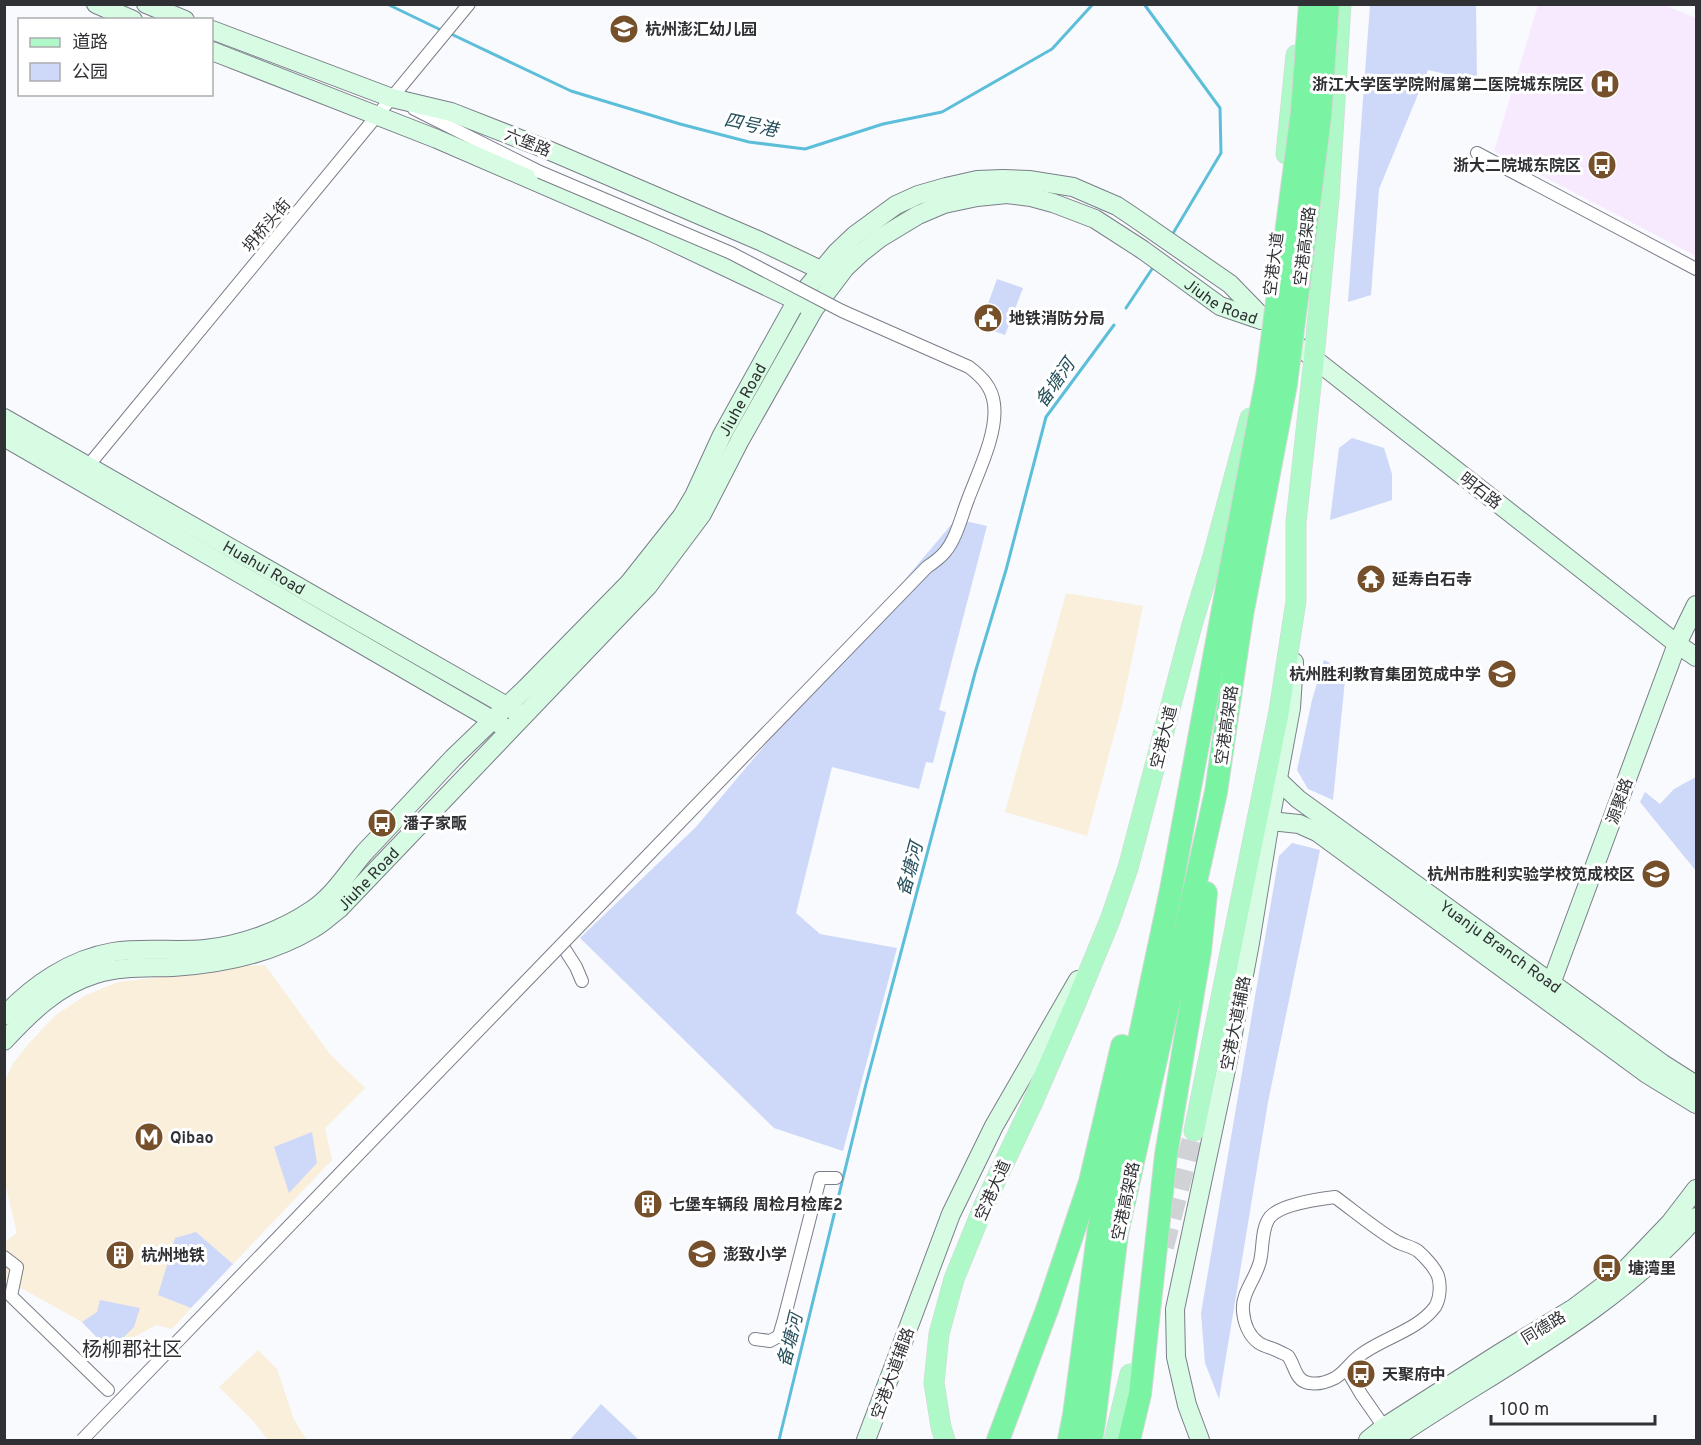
<svg xmlns="http://www.w3.org/2000/svg" width="1701" height="1445" font-family="Overpass,'Noto Sans SC',sans-serif">
	<style>
		.commercial { fill: #f9efda }
		.medical { fill: #f8eafe }
		.green { fill: #ced8f8 }
		.lines { fill: none; stroke-linecap: round; stroke-linejoin: round }
		.stream { stroke: #5dbed9; stroke-width: 3 }
		.primary-tunnel { stroke: #d0d2d6; stroke-width: 20; stroke-dasharray: 20 10; stroke-linecap: butt }
		.street-casing { stroke: #7b7e89; stroke-width: 14 }
		.secondary-casing { stroke: #7b7e89; stroke-width: 20 }
		.primary-casing { stroke: #d6d6d7; stroke-width: 21 }
		.highway-casing { stroke: #d6d6d7; stroke-width: 24 }
		.street { stroke: #fff; stroke-width: 12 }
		.secondary { stroke: #d7fce3; stroke-width: 18 }
		.primary { stroke: #aff8c8; stroke-width: 20 }
		.highway { stroke: #7af4a3; stroke-width: 22 }
		.street-bridge-casing { stroke: #7b7e89; stroke-width: 14; stroke-linecap: butt }
		.highway-bridge-casing { stroke: #d6d6d7; stroke-width: 24; stroke-linecap: butt }
		.street-bridge { stroke: #fff; stroke-width: 12 }
		.highway-bridge { stroke: #7af4a3; stroke-width: 22 }
		.labels { text-anchor: middle; stroke-width: 6; stroke-linejoin: round; paint-order: stroke }
		.poi-label { font-size: 16px; font-weight: bold; fill: #303135; stroke: #fff; text-anchor: start }
		.street-label { font-size: 16px; fill: #303135; stroke: #fff }
		.water-label { font-size: 18px; font-style: italic; fill: #25505c; stroke: #fff }
		.quarter-label { font-size: 20px; fill: #303135; stroke: #fff }
	</style>
	<rect width="100%" height="100%" fill="#f8fafe"/>
	<!-- commercial -->
	<g class="commercial">
		<path d="M1066 593 1143 606 1122 706 1087 836 1005 812Z"/>
		<path d="M265 965 329 1053 365 1088 325 1128 332 1160 233 1264 196 1232 158 1295 191 1308 172 1329 156 1325 110 1351 82 1322 5 1279V1242L17 1233 5 1183 4 1082 14 1062 30 1042 56 1015 86 995 118 982 179 975 219 972 244 966Z"/>
		<path d="M258 1350 277 1369 294 1420 307 1440H268L253 1421 219 1387Z"/>
	</g>
	<!-- medical -->
	<path class="medical" d="M1538 5H1664L1696 18V256L1494 151Z"/>
	<!-- green -->
	<g class="green">
		<path d="M1370 5H1476L1477 81 1428 70 1379 189 1371 295 1348 302Z"/>
		<path d="M997 279 1023 288 1005 335 980 326Z"/>
		<path d="M1352 438 1384 448 1392 474V500L1330 520 1339 448Z"/>
		<path d="M956 519 987 526 939 710 946 712 933 763 926 762 919 789 832 767 796 913 820 934 897 948 843 1151 774 1128 580 938 696 827Z"/>
		<path d="M1324 660 1346 670 1333 800 1308 789 1297 770 1312 700Z"/>
		<path d="M1696 777V871L1640 802 1645 792 1660 804 1674 789Z"/>
		<path d="M1292 843 1320 850 1268 1102 1219 1399 1205 1363 1201 1313 1279 856Z"/>
		<path d="M312 1132 317 1163 289 1193 274 1147Z"/>
		<path d="M196 1232 233 1264 191 1308 158 1295 175 1238Z"/>
		<path d="M100 1300 140 1308 134 1327 110 1351 82 1322 97 1312Z"/>
		<path d="M601 1404 639 1440H570Z"/>
	</g>
	<g class="lines">
		<!-- stream -->
		<g class="stream">
			<path d="M387 4 443 31"/>
			<path d="M1144 4 1220 108 1221 153 1172 235"/>
			<path d="M449 33 571 91 680 124 749 142 805 149 883 124 942 112 1052 49 1093 4"/>
			<path d="M1126 308 1154 266"/>
			<path d="M779 1440 866 1084 975 673 1006 570 1046 417 1114 325"/>
		</g>
		<!-- primary-tunnel -->
		<path class="primary-tunnel" d="M1164 1247 1194 1131"/>
		<!-- street casing -->
		<g class="street-casing">
			<g id="street">
				<path d="M414 109 540 172 507 160"/>
				<path d="M1477 153 1696 269"/>
				<path d="M88 466 469 4"/>
				<path d="M562 945 576 967 582 981"/>
				<path d="M1335 1197C1354 1211 1373 1227 1394 1240 1401 1245 1411 1246 1418 1251 1425 1257 1435 1268 1438 1276 1441 1285 1440 1299 1435 1307 1417 1331 1382 1338 1359 1356 1350 1363 1345 1372 1335 1378 1327 1382 1318 1385 1309 1383 1295 1381 1295 1365 1288 1356 1285 1354 1282 1353 1280 1352 1273 1348 1265 1347 1259 1343 1249 1336 1244 1323 1243 1311 1241 1291 1259 1276 1261 1256 1263 1244 1262 1227 1270 1217 1281 1204 1319 1199 1335 1197Z"/>
				<path d="M4 1257 17 1267 11 1296 108 1390"/>
				<path d="M755 1339 770 1341 779 1336 784 1319 820 1178H836"/>
				<path d="M1347 1370 1361 1394 1384 1427"/>
			</g>
		</g>
		<!-- secondary casing -->
		<g class="secondary-casing">
			<g id="secondary">
				<path d="M96 4 133 20"/>
				<path d="M146 4 185 20"/>
				<path d="M212 30 392 98 451 112 548 150 760 241 831 275"/>
				<path d="M212 51 437 139 652 232 808 306"/>
				<path id="s1" d="M4 418 517 712"/>
				<path d="M4 437 501 725"/>
				<path id="s2" d="M1278 780 1298 799 1663 1064 1696 1085"/>
				<path d="M1270 821 1299 824 1317 832 1647 1074 1696 1104"/>
				<path d="M1548 992 1677 644 1696 605"/>
				<path id="s3" d="M4 1016C33 985 71 959 113 952 144 947 175 952 205 949 242 945 281 931 312 910 334 895 347 873 364 853L453 758 526 688 629 583 682 516 694 496 722 435 797 300 837 252 855 235 896 205 918 195 946 187 977 180 1003 179 1029 180 1073 187 1117 206 1132 216 1230 284 1266 321 1677 644 1696 657"/>
				<path id="s4" d="M4 1041C31 1012 57 986 96 974 120 966 148 968 173 967 223 964 271 954 314 928 323 923 331 915 339 909L648 586 702 514 740 440 814 309 845 268 861 253 880 238 918 215 944 204 977 197 1007 194 1031 197 1053 203 1095 219 1143 250 1220 306 1261 320"/>
				<path d="M866 1440 951 1214 994 1126 1078 980"/>
				<path d="M1200 1440 1187 1405 1176 1357 1175 1309 1227 1065 1250 943 1270 821 1291 708 1294 662"/>
				<path d="M1368 1440 1384 1427 1500 1353 1574 1308 1615 1277 1624 1271 1670 1223 1696 1189"/>
				<path d="M1392 1440C1496 1369 1613 1313 1696 1217"/>
			</g>
		</g>
		<!-- primary casing -->
		<g class="primary-casing">
			<g id="primary">
				<path d="M1286 154 1296 55"/>
				<path d="M1194 1131 1279 711 1296 601V522L1314 358 1329 198 1341 4"/>
				<path d="M945 1440 941 1427 934 1383 939 1334 954 1279 985 1203 1032 1104 1075 1005 1110 920 1128 868 1192 625 1213 556 1250 418"/>
				<path d="M1114 1440 1130 1374"/>
			</g>
		</g>
		<!-- highway casing -->
		<g class="highway-casing">
			<g id="highway">
				<path d="M998 1440 1048 1307 1090 1182 1122 1046"/>
				<path d="M1069 1440 1074 1415 1099 1228 1171 890 1223 609"/>
				<path d="M1091 1440 1094 1423 1117 1233 1216 792 1242 615"/>
				<path d="M1129 1440 1140 1394 1166 1155 1200 951 1206 893"/>
			</g>
		</g>
		<!-- street -->
		<use href="#street" class="street"/>
		<!-- secondary -->
		<use href="#secondary" class="secondary"/>
		<!-- primary -->
		<use href="#primary" class="primary"/>
		<!-- highway -->
		<use href="#highway" class="highway"/>
		<!-- street-bridge casing -->
		<g class="street-bridge-casing">
			<path id="street-bridge" d="M82 1440 927 567C933 563 940 558 945 552 956 539 961 518 967 502 977 474 998 434 994 404 992 387 982 377 969 367L842 311 731 253 540 172"/>
		</g>
		<!-- highway-bridge casing -->
		<g class="highway-bridge-casing">
			<g id="highway-bridge">
				<path d="M1223 609 1267 378 1302 112 1310 4"/>
				<path d="M1242 615 1286 384 1320 117 1328 4"/>
			</g>
		</g>
		<!-- street-bridge -->
		<use href="#street-bridge" class="street-bridge"/>
		<!-- highway-bridge -->
		<use href="#highway-bridge" class="highway-bridge"/>
	</g>
	<!-- icons -->
	<defs>
		<g id="school-disc" transform="scale(1.5)"><circle r="9.5" fill="#75502b" stroke="#fff"/><path d="M0-5L7-2L0 1L-7-2ZM-4 1L0 2.5L4 1V4Q0 6-4 4Z" fill="#fff"/></g>
		<g id="hospital-disc" transform="scale(1.5)"><circle r="9.5" fill="#75502b" stroke="#fff"/><path d="M-5-5h3v3.5h4V-5h3V5h-3V1.5h-4V5h-3Z" fill="#fff"/></g>
		<g id="bus-disc" transform="scale(1.5)"><circle r="9.5" fill="#75502b" stroke="#fff"/><path d="M-5-6H5V4H4V6H2V4H-2V6H-4V4H-5ZM-3.5-4V0h7V-4ZM-3.5 1.2v1.5H-2V1.2ZM2 1.2v1.5H3.5V1.2Z" fill="#fff"/></g>
		<g id="civic-disc" transform="scale(1.5)"><circle r="9.5" fill="#75502b" stroke="#fff"/><path d="M-.6-6.5H3V-4.5H.6V-3L4-1V1h2V6H-6V1h2V-1L-.6-3ZM-1.2 2.5V6h2.4V2.5Z" fill="#fff"/></g>
		<g id="temple-disc" transform="scale(1.5)"><circle r="9.5" fill="#75502b" stroke="#fff"/><path d="M0-6L5-2H3V0L6.5 2.5H4V6H1.5V3h-3V6H-4V2.5H-6.5L-3 0V-2H-5Z" fill="#fff"/></g>
		<g id="metro-disc" transform="scale(1.5)"><circle r="9.5" fill="#75502b" stroke="#fff"/><path d="M-5.5 5V-5H-3L0 0L3-5H5.5V5H3V-.5L0 4L-3-.5V5Z" fill="#fff"/></g>
		<g id="building-disc" transform="scale(1.5)"><circle r="9.5" fill="#75502b" stroke="#fff"/><path d="M-4-6H4V6H1V3H-1V6H-4ZM-2.5-4.3h1.7v1.8h-1.7ZM.8-4.3h1.7v1.8H.8ZM-2.5-1h1.7V.8h-1.7ZM.8-1h1.7V.8H.8Z" fill="#fff"/></g>
	</defs>
	<g fill-rule="evenodd">
		<use href="#school-disc" x="624" y="29"/>
		<use href="#hospital-disc" x="1605" y="84"/>
		<use href="#bus-disc" x="1602" y="165"/>
		<use href="#civic-disc" x="988" y="318"/>
		<use href="#temple-disc" x="1371" y="579"/>
		<use href="#school-disc" x="1502" y="674"/>
		<use href="#bus-disc" x="382" y="823"/>
		<use href="#school-disc" x="1656" y="874"/>
		<use href="#metro-disc" x="149" y="1137"/>
		<use href="#building-disc" x="648" y="1204"/>
		<use href="#school-disc" x="702" y="1254"/>
		<use href="#building-disc" x="120" y="1255"/>
		<use href="#bus-disc" x="1607" y="1268"/>
		<use href="#bus-disc" x="1361" y="1374"/>
	</g>
	<g class="labels">
		<!-- poi labels -->
		<g class="poi-label">
			<text x="645" y="35">杭州澎汇幼儿园</text>
			<text x="1584" y="90" text-anchor="end">浙江大学医学院附属第二医院城东院区</text>
			<text x="1581" y="171" text-anchor="end">浙大二院城东院区</text>
			<text x="1009" y="324">地铁消防分局</text>
			<text x="1392" y="585">延寿白石寺</text>
			<text x="1481" y="680" text-anchor="end">杭州胜利教育集团笕成中学</text>
			<text x="403" y="829">潘子家畈</text>
			<text x="1635" y="880" text-anchor="end">杭州市胜利实验学校笕成校区</text>
			<text x="170" y="1143">Qibao</text>
			<text x="669" y="1210">七堡车辆段 周检月检库2</text>
			<text x="723" y="1260">澎致小学</text>
			<text x="141" y="1261">杭州地铁</text>
			<text x="1628" y="1274">塘湾里</text>
			<text x="1382" y="1380">天聚府中</text>
		</g>
		<!-- street labels -->
		<g class="street-label">
			<text transform="translate(528 142) rotate(22)" y="6">六堡路</text>
			<text transform="translate(266 225) rotate(-50)" y="6">坍桥头街</text>
			<text transform="translate(1304 246) rotate(-83)" y="6">空港高架路</text>
			<text transform="translate(1273 264) rotate(-83)" y="6">空港大道</text>
			<text dy="6" stroke="none"><textPath href="#s4" startOffset="1620">Jiuhe Road</textPath></text>
			<text dy="6" stroke="none"><textPath href="#s3" startOffset="1008">Jiuhe Road</textPath></text>
			<text transform="translate(1481 490) rotate(38)" y="6">明石路</text>
			<text dy="6" stroke="none"><textPath href="#s1" startOffset="300">Huahui Road</textPath></text>
			<text transform="translate(1226 725) rotate(-82)" y="6">空港高架路</text>
			<text transform="translate(1163 737) rotate(-76)" y="6">空港大道</text>
			<text transform="translate(1619 801) rotate(-70)" y="6">源聚路</text>
			<text dy="6" stroke="none"><textPath href="#s4" startOffset="414">Jiuhe Road</textPath></text>
			<text dy="6" stroke="none"><textPath href="#s2" startOffset="278">Yuanju Branch Road</textPath></text>
			<text transform="translate(1235 1023) rotate(-79)" y="6">空港大道辅路</text>
			<text transform="translate(992 1190) rotate(-66)" y="6">空港大道</text>
			<text transform="translate(1125 1201) rotate(-78)" y="6">空港高架路</text>
			<text transform="translate(1543 1327) rotate(-31)" y="6">同德路</text>
			<text transform="translate(892 1373) rotate(-70)" y="6">空港大道辅路</text>
		</g>
		<!-- water labels -->
		<g class="water-label">
			<text transform="translate(751 125) rotate(12)" y="6">四号港</text>
			<text transform="translate(1055 383) rotate(-55)" y="6">备塘河</text>
			<text transform="translate(910 869) rotate(-75)" y="6">备塘河</text>
			<text transform="translate(790 1340) rotate(-76)" y="6">备塘河</text>
		</g>
		<!-- quarter labels -->
		<g class="quarter-label">
			<text x="132" y="1356">杨柳郡社区</text>
		</g>
	</g>
	<!-- border -->
	<rect width="1701" height="1445" fill="none" stroke="#303135" stroke-width="12"/>
	<!-- legend -->
	<rect x="18" y="18" width="195" height="78" fill="#ffffff" stroke="#acadae" stroke-width="1.5"/>
	<rect x="30" y="38" width="30" height="9" fill="#aff8c8" stroke="#acadae" stroke-width="1.5"/>
	<text x="72" y="48" font-size="18" fill="#303135">道路</text>
	<rect x="30" y="63" width="30" height="18" fill="#ced8f8" stroke="#acadae" stroke-width="1.5"/>
	<text x="72" y="78" font-size="18" fill="#303135">公园</text>
	<!-- scale -->
	<path d="M1491 1415v9h164v-9" fill="none" stroke="#303135" stroke-width="3"/>
	<text x="1500" y="1415" font-size="18" fill="#303135" stroke="#ffffff" stroke-width="4.5" paint-order="stroke">100 m</text>
</svg>
